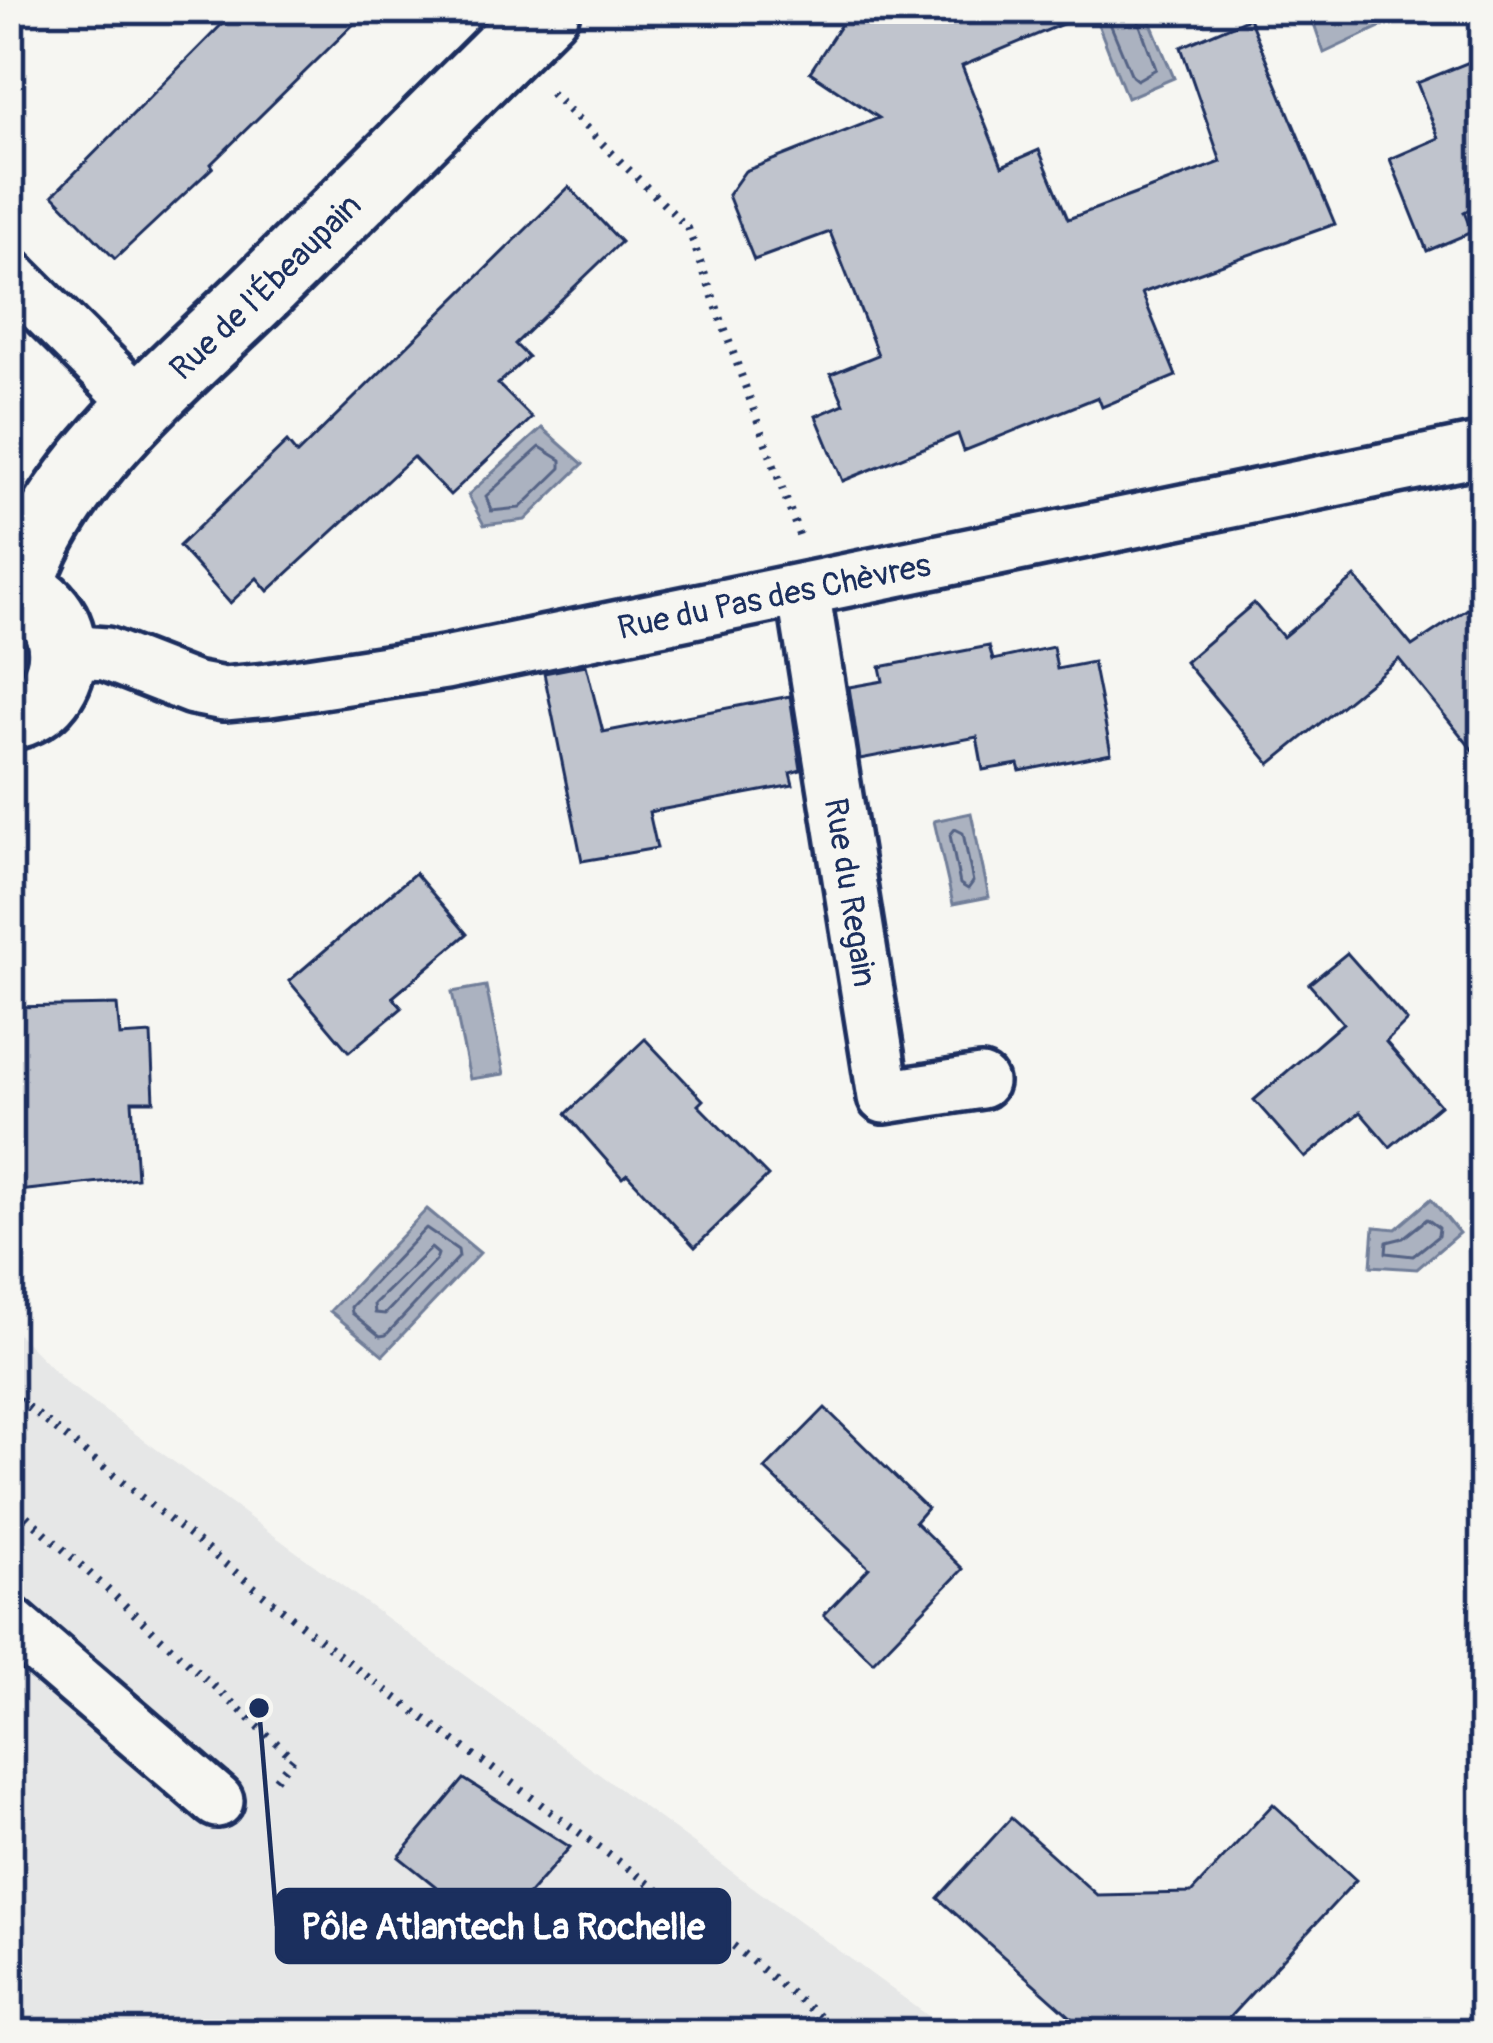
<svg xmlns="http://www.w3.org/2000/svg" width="1493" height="2043" font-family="Pangolin,sans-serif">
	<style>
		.built { fill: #e6e7e7 }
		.water { fill: #abb2c0; stroke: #717e99; stroke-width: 3 }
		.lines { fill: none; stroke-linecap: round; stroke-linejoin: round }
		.shore { stroke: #556385; stroke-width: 3 }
		.building { fill: #c0c4cd; stroke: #1b2f5e; stroke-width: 3 }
		.minor-casing { stroke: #1b2f5e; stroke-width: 60 }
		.tertiary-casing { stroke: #1b2f5e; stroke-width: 75 }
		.path { stroke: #1b2f5e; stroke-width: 8; stroke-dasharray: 3 9; stroke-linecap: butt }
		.minor { stroke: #f6f6f2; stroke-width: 51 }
		.tertiary { stroke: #f6f6f2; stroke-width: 66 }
		.labels { text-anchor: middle; stroke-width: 12; stroke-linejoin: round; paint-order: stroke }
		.street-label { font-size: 33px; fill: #1b2f5e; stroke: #f6f6f2 }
		.leader { fill: none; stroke: #1b2f5e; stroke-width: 4.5 }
		.callout-dot { fill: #1b2f5e; stroke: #f6f6f2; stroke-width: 4.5 }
		.callout { fill: #1b2f5e; stroke: #1b2f5e; stroke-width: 4.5 }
		.callout-label { font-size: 36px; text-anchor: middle; font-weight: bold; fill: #fff }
	</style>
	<rect width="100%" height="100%" fill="#f6f6f2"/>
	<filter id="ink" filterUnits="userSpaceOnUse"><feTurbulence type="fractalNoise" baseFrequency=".00833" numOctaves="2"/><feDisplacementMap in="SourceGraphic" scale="24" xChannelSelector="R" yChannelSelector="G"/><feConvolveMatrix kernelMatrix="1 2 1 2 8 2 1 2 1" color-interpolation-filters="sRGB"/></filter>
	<g filter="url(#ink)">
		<!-- built -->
		<path class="built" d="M9 1325 65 1382 953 2034H9Z"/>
		<!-- water -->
		<g class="water">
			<path d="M1092 9H1145L1174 78 1127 98Z"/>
			<path d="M1309 9H1416V10L1324 53Z"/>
			<path d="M542 428 583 464 525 520 484 525 468 495Z"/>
			<path d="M971 813 989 897 953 904 934 821Z"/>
			<path d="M486 986 504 1074 470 1079 452 992Z"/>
			<path d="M1431 1199 1459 1233 1417 1269 1371 1266 1374 1227 1396 1229Z"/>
			<path d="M427 1209 480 1253 383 1355 330 1311Z"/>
		</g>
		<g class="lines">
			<!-- shore -->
			<g class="shore">
				<path d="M1104 9 1132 76 1137 80 1156 69 1134 9"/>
				<path d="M540 447 561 460V468L520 508 491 511 486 496Z"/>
				<path d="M955 829 963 833 973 882 968 889 960 884 950 835Z"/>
				<path d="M1427 1219 1439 1228 1438 1236 1413 1256 1386 1253 1387 1242 1403 1238Z"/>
				<path d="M426 1228 458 1250 459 1257 386 1335 380 1336 352 1313 351 1307Z"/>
				<path d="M431 1248 438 1254 436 1260 385 1314 375 1313 374 1304Z"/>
			</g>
		</g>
		<!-- building -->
		<g class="building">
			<path d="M237 9H369L211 164 213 167 115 259 53 195Z"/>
			<path d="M851 9H1098L962 66 1002 166 1039 150 1068 219 1221 162 1181 47 1249 18 1335 224 1142 293 1176 376 1102 407 1098 397 964 451 958 434 843 481 816 416 844 404 831 374 878 355 830 232 754 260 728 195 745 171 879 118 810 72Z"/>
			<path d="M1484 56V242L1468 210 1464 212 1472 232 1427 251 1390 159 1439 138 1417 83Z"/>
			<path d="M569 187 621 242 515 344 528 357 498 384 532 418 450 495 413 457 268 591 257 578 230 603 179 546 287 442 297 454Z"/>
			<path d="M1355 577 1412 646 1484 598V764L1399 659 1270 764 1185 662 1254 603 1283 637Z"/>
			<path d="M989 646 993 660 1053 647 1057 669 1093 662 1111 753 1020 771 1018 764 983 770 977 737 860 759 849 687 883 681 880 667Z"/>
			<path d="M586 665 603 732 790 696 801 770 790 773 793 785 649 812 657 848 582 861 544 673Z"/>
			<path d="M415 873 467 934 393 997 402 1008 349 1052 289 981Z"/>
			<path d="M1347 953 1407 1021 1386 1042 1440 1105 1390 1147 1360 1112 1305 1158 1254 1100 1343 1023 1309 984Z"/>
			<path d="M117 1005 120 1036 151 1034 154 1101H132L137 1178 9 1192V1007Z"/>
			<path d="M645 1039 703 1100 698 1105 768 1176 695 1247 627 1174 622 1178 566 1114Z"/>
			<path d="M825 1408 927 1508 915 1522 963 1569 873 1662 824 1615 869 1568 765 1469Z"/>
			<path d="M464 1779 570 1847 494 1933 399 1857Z"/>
			<path d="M1273 1804 1356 1880 1214 2034H1090L938 1898 1011 1818 1097 1895 1191 1893Z"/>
		</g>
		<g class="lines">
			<!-- minor casing -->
			<g class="minor-casing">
				<g id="minor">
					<path d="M9 274 144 408"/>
					<path id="s1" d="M803 590 884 1097 981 1082"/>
					<path id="s2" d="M64 651 106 654 193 688 224 694 269 690 445 663 1484 449"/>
					<path d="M9 1622 217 1801"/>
				</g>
			</g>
			<!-- tertiary casing -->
			<g class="tertiary-casing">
				<g id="tertiary">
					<path d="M9 589C80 602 80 703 9 716"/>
					<path id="s3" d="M19 591C52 472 179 372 265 287 359 195 453 102 546 9"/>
				</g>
			</g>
			<!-- path -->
			<g class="path">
				<path d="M551 93 688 228 799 535"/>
				<path d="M9 1392 357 1669 735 1947 840 2034"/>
				<path d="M9 1500 293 1758 271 1785"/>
			</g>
			<!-- minor -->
			<use href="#minor" class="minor"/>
			<!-- tertiary -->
			<use href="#tertiary" class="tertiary"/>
		</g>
	</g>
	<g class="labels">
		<!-- street labels -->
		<g class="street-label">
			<text dy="12" stroke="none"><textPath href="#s3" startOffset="396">Rue de l'Ébeaupain</textPath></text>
			<text dy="12" stroke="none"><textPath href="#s2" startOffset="726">Rue du Pas des Chèvres</textPath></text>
			<text dy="12" stroke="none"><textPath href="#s1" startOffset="306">Rue du Regain</textPath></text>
		</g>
	</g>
	<!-- callouts -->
	<path class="leader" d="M259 1708L277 1926"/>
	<circle class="callout-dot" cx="259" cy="1708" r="12"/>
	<rect class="callout" x="277" y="1890" width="452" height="72" rx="12"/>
	<g class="callout-label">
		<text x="503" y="1939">Pôle Atlantech La Rochelle</text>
	</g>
	<!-- margin -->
	<rect width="1493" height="2043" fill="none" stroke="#f6f6f2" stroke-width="48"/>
	<rect x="24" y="24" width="1445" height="1995" fill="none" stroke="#1b2f5e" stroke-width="4.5" filter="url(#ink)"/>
</svg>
